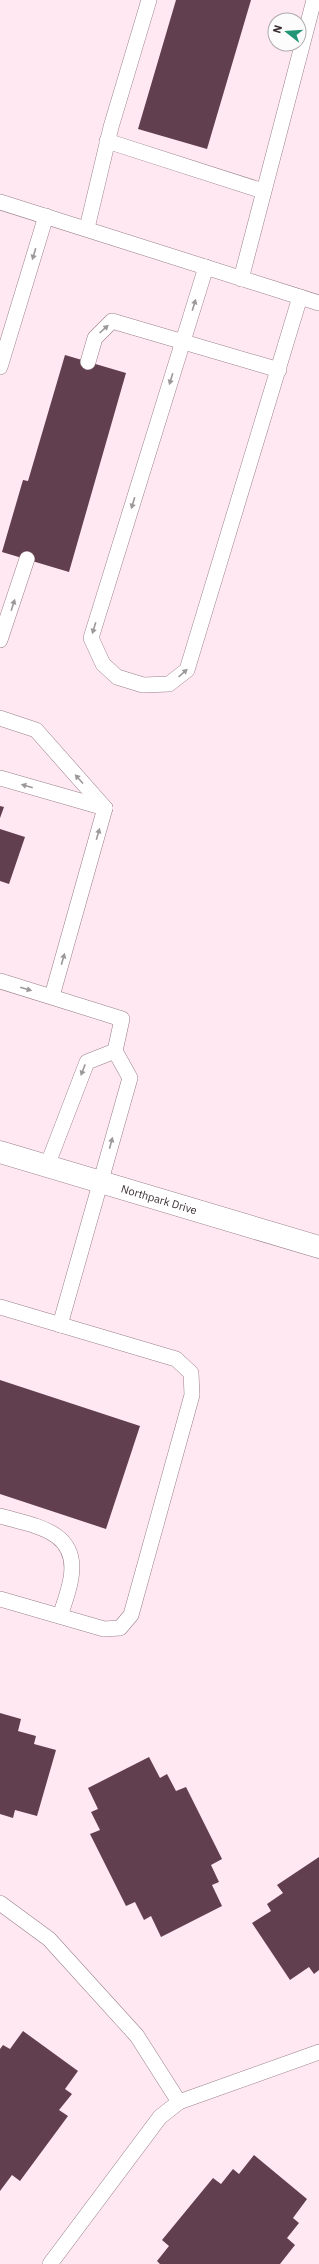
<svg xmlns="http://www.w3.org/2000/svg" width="319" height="2264" font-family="'IBM Plex Sans',sans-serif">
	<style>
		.building { fill: #623f4e }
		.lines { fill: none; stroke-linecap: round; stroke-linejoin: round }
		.service-casing { stroke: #9a808a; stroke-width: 16 }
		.minor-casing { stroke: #9a808a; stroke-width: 23 }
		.service { stroke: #fff; stroke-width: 15 }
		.minor { stroke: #fff; stroke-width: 22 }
		.oneway { fill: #9c979a }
		.labels { text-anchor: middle; stroke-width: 4; stroke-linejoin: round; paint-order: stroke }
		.street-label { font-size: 11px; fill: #3a2f34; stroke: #fcfcfc }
	</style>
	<rect width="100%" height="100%" fill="#ffe8f1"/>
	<!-- building -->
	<g class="building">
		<path d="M176 0H251L207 149 138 129Z"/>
		<path d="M65 355 126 373 69 572 2 552 23 480 28 481Z"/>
		<path d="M0 806 4 807 0 818Z"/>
		<path d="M0 829 25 837 9 884 0 881Z"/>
		<path d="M0 1380 140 1426 106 1529 0 1494Z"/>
		<path d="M0 1713 21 1719 18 1731 36 1736 34 1744 56 1750 37 1816 15 1810 13 1818 0 1814Z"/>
		<path d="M149 1757 160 1778 167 1774 176 1791 186 1787 222 1859 211 1865 219 1882 212 1885 222 1906 161 1937 151 1916 144 1920 135 1902 126 1906 90 1834 100 1830 91 1812 98 1809 88 1788Z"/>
		<path d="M319 1857V1970L314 1974 309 1967 290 1980 252 1923 271 1911 267 1904 283 1893 277 1885Z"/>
		<path d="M23 2031 78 2071 65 2089 72 2094 59 2110 68 2116 20 2181 12 2175 0 2191V2049L3 2045 10 2049Z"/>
		<path d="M254 2155 307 2199 293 2218 299 2223 287 2238 295 2245 280 2264H160L157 2261 169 2246 162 2240 213 2178 221 2184 233 2169 239 2174Z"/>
	</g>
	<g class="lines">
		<!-- service casing -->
		<g class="service-casing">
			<g id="service">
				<path d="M107 141 263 191"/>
				<path d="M0 202 319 303"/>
				<path d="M87 228 111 127 149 0"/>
				<path d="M206 267 91 638 103 664 117 677 143 685 169 684 187 670 300 297"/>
				<path d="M241 279 314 0"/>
				<path d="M88 362 95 338 112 321 279 370"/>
				<path d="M0 367 46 216"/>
				<path d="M0 640 27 559"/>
				<path d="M0 718 36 730 105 808"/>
				<path d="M0 778 105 808"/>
				<path d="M0 981 122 1019 115 1051 130 1078 60 1325"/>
				<path d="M52 996 105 808"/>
				<path d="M47 1166 87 1062 115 1051"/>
				<path d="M0 1307 176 1359 191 1373 192 1395 131 1615 120 1628 104 1629 0 1599"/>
				<path d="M0 1516C34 1526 79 1530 71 1578 69 1591 64 1604 60 1616"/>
				<path d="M0 1903 49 1939 137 2036 179 2102"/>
				<path d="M50 2264 160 2117 179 2102 319 2052"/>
			</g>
		</g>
		<!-- minor casing -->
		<g class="minor-casing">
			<g id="minor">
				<path id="s1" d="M0 1152 319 1247"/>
			</g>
		</g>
		<!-- service -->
		<use href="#service" class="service"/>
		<!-- minor -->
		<use href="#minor" class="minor"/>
	</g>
	<!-- one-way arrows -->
	<defs><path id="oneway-solid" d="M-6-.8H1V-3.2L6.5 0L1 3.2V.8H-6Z"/></defs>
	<g class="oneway">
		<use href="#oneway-solid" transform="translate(34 254) rotate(107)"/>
		<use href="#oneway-solid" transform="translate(194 305) rotate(-73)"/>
		<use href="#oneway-solid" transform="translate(104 329) rotate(-42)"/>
		<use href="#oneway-solid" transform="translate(171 379) rotate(107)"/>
		<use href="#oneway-solid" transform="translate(133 503) rotate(107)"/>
		<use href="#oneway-solid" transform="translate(13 605) rotate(-72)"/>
		<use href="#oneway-solid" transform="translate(94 628) rotate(107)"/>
		<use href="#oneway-solid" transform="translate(183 673) rotate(-42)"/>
		<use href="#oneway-solid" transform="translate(79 779) rotate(-132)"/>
		<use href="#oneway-solid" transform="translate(27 786) rotate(-164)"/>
		<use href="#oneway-solid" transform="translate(98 834) rotate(-74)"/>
		<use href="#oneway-solid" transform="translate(63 959) rotate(-74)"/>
		<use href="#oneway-solid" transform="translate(26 989) rotate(16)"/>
		<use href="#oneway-solid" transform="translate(83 1070) rotate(111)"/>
		<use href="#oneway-solid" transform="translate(111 1143) rotate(-75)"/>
	</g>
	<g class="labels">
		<!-- street labels -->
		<g class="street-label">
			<text dy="4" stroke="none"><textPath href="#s1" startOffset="166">Northpark Drive</textPath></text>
		</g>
	</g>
	<!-- north arrow -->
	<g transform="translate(287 32) rotate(287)"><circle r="19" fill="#fcfcfc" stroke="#aeaaac"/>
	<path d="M0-3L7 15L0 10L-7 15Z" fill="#209477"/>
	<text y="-6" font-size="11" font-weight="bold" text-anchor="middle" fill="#3a2f34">N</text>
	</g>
</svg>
